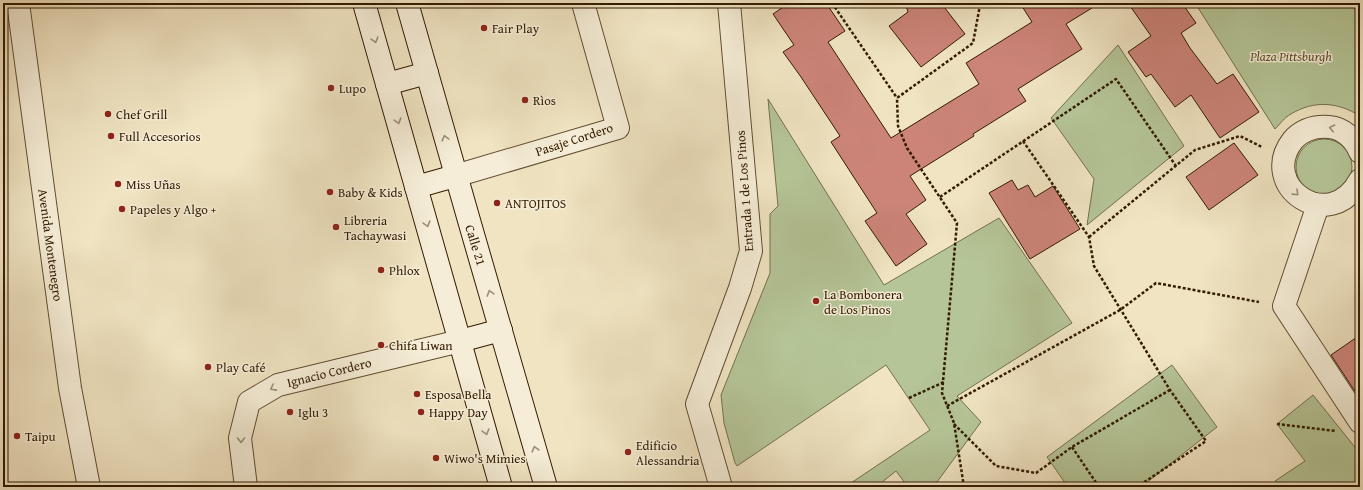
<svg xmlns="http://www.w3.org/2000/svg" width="1363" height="490" font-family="'Gentium Book Plus',serif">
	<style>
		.green { fill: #b5c597; stroke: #74704c }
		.building { fill: #cc8479; stroke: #331b00 }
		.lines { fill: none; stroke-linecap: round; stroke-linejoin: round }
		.street-casing { stroke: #624d30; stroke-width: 24 }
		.secondary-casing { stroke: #331b00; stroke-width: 24 }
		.path { stroke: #331b00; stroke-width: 2.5; stroke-dasharray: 3 2; stroke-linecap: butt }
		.street { stroke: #f5edd7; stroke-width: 22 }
		.secondary { stroke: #f5edd7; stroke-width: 22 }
		.oneway { stroke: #9e8e76 }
		.poi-dot { fill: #8f2418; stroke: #f5edd7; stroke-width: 1.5 }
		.labels { text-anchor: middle; stroke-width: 3; stroke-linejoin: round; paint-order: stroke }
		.poi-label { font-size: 13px; fill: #331b00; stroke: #f5edd7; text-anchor: start }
		.park-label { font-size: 13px; font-style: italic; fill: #5a4e2d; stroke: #f5edd7 }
		.street-label { font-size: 13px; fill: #331b00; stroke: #f5edd7 }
	</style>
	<rect width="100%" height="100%" fill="#f0e4c2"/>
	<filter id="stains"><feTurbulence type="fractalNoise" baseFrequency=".005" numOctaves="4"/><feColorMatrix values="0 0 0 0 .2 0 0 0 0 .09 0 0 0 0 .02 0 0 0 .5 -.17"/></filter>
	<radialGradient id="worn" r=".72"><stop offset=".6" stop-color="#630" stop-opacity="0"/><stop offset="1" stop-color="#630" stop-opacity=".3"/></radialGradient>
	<!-- green -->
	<g class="green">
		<path d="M1195 3H1360V116C1338 102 1314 100 1291 114 1285 117 1280 124 1275 129Z"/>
		<path d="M1118 45 1184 146 1087 225 1094 179 1051 118Z"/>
		<path d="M768 99 884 285 999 218 1072 323 957 396 981 422 937 482 908 487 896 471 876 487H845L930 430 886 365 737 466 735 463 724 423 721 395 770 273V214L778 206Z"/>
		<circle cx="1324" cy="167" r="28"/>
		<path d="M1172 365 1217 427 1141 487H1068L1047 457Z"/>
		<path d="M1313 395 1358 451V487H1280L1275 481 1305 461 1277 424Z"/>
	</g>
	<!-- building -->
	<g class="building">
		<path d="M789 3H826L845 31 828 42 891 138 979 84 966 63 1032 22 1020 3H1100L1066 24 1082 49 1018 89 1026 101 973 134 974 136 910 176 926 200 906 214 927 244 896 266 865 221 877 213 831 142 840 136 801 77 783 52 794 45 773 14Z"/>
		<path d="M905 3H941L965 34 921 67 889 26 908 12Z"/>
		<path d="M1128 3H1182L1196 23 1181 33 1190 48 1217 84 1233 74 1259 112 1220 138 1191 95 1175 107 1151 74 1146 77 1128 52 1151 36Z"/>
		<path d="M1234 143 1258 175 1209 210 1186 177Z"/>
		<path d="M1012 180 1018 190 1028 185 1035 197 1053 186 1080 229 1030 259 989 193Z"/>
		<path d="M1360 335V399L1331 355Z"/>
	</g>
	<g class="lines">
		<!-- street casing -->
		<g class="street-casing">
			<g id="street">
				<path d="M18 3 70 388 89 487"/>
				<path d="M1360 152C1355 139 1343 128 1329 127 1315 126 1302 130 1293 140 1257 186 1330 236 1360 180"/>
				<path d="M455 176 618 128 583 3"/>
				<path d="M1318 205 1284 306 1360 422"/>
				<path d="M246 487 240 438 249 402 278 385 460 341"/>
				<path d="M721 487 697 404 740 288 751 251 729 3"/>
			</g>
		</g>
		<!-- secondary casing -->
		<g class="secondary-casing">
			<g id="secondary">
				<path d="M364 3 501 487"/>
				<path d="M407 3C452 165 500 325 546 487"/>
				<path d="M387 84 427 73"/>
				<path d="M416 187 455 176"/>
				<path d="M460 341 501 330"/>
			</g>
		</g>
		<!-- path -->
		<g class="path">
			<path d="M832 3 897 98"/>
			<path d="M1351 3 1360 13"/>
			<path d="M1023 141 1089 237 1094 266 1170 390 1206 441 1137 487"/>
			<path d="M940 197 1116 79 1176 166"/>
			<path d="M1089 237 1195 150 1240 136 1262 147"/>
			<path d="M909 398 944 382"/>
			<path d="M947 406 1120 310 1156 283 1259 302"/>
			<path d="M954 424 996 466 1036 473 1072 447 1170 390"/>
			<path d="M1277 424 1336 431"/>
			<path d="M1072 447 1099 487"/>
			<path d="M964 487 954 423 942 393 957 223 907 148 898 126 897 98 973 43 980 5 979 3"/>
		</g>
		<!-- street -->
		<use href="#street" class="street"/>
		<!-- secondary -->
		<use href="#secondary" class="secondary"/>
	</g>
	<!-- one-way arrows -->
	<defs><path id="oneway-chevron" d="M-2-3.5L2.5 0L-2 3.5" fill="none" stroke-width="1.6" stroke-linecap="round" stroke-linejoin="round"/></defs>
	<g class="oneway">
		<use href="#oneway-chevron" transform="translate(375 40) rotate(74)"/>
		<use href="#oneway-chevron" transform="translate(398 121) rotate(74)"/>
		<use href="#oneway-chevron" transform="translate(1332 128) rotate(-167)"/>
		<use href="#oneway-chevron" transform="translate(445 138) rotate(-105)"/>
		<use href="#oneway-chevron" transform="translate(1296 193) rotate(44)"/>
		<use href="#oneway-chevron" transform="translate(427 224) rotate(74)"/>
		<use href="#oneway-chevron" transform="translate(490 293) rotate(-107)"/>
		<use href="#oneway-chevron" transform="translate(273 388) rotate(151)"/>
		<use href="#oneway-chevron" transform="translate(486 432) rotate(74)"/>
		<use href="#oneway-chevron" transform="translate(241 440) rotate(90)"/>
		<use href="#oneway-chevron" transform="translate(535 449) rotate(-106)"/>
	</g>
	<!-- markers -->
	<g class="poi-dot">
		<circle cx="484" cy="28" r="4"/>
		<circle cx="331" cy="88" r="4"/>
		<circle cx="525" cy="100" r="4"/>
		<circle cx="108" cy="114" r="4"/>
		<circle cx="111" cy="136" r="4"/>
		<circle cx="118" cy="184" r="4"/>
		<circle cx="330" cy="192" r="4"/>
		<circle cx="497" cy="203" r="4"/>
		<circle cx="122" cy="209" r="4"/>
		<circle cx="336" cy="227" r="4"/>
		<circle cx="381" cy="270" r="4"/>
		<circle cx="816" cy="301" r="4"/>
		<circle cx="381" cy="345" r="4"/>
		<circle cx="208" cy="367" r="4"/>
		<circle cx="417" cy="394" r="4"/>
		<circle cx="290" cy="412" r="4"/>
		<circle cx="421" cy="412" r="4"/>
		<circle cx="17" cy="436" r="4"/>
		<circle cx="628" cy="452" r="4"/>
		<circle cx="436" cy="458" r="4"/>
	</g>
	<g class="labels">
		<!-- poi labels -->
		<g class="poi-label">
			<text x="492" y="33">Fair Play</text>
			<text x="339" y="93">Lupo</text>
			<text x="533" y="105">Rìos</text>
			<text x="116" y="119">Chef Grill</text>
			<text x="119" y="141">Full Accesorios</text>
			<text x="126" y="189">Miss Uñas</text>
			<text x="338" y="197">Baby &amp; Kids</text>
			<text x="505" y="208">ANTOJITOS</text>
			<text x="130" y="214">Papeles y Algo +</text>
			<text x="344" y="225">Libreria<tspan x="344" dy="15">Tachaywasi</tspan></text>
			<text x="389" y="275">Phlox</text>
			<text x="824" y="299">La Bombonera<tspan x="824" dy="15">de Los Pinos</tspan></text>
			<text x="389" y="350">Chifa Liwan</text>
			<text x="216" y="372">Play Café</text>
			<text x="425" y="399">Esposa Bella</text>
			<text x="298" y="417">Iglu 3</text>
			<text x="429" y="417">Happy Day</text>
			<text x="25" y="441">Taipu</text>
			<text x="636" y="450">Edificio<tspan x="636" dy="15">Alessandria</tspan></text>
			<text x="444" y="463">Wiwo's Mimies</text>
		</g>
		<!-- park labels -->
		<g class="park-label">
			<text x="1291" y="61">Plaza Pittsburgh</text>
		</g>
		<!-- street labels -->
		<g class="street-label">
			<text transform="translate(574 139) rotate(-18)" y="5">Pasaje Cordero</text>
			<text transform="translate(744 191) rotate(-94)" y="5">Entrada 1 de Los Pinos</text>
			<text transform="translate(51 245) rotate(82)" y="5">Avenida Montenegro</text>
			<text transform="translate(476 245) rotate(73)" y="5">Calle 21</text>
			<text transform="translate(329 372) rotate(-14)" y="5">Ignacio Cordero</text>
		</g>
	</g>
	<!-- margin -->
	<rect width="1363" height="490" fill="none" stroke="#f0e4c2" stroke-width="16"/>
	<rect x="4" y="4" width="1355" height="482" fill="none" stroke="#331b00" stroke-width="2"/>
	<rect x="8" y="8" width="1347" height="474" fill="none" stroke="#331b00"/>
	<rect width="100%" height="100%" filter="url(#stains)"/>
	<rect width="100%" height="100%" fill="url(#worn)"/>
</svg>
